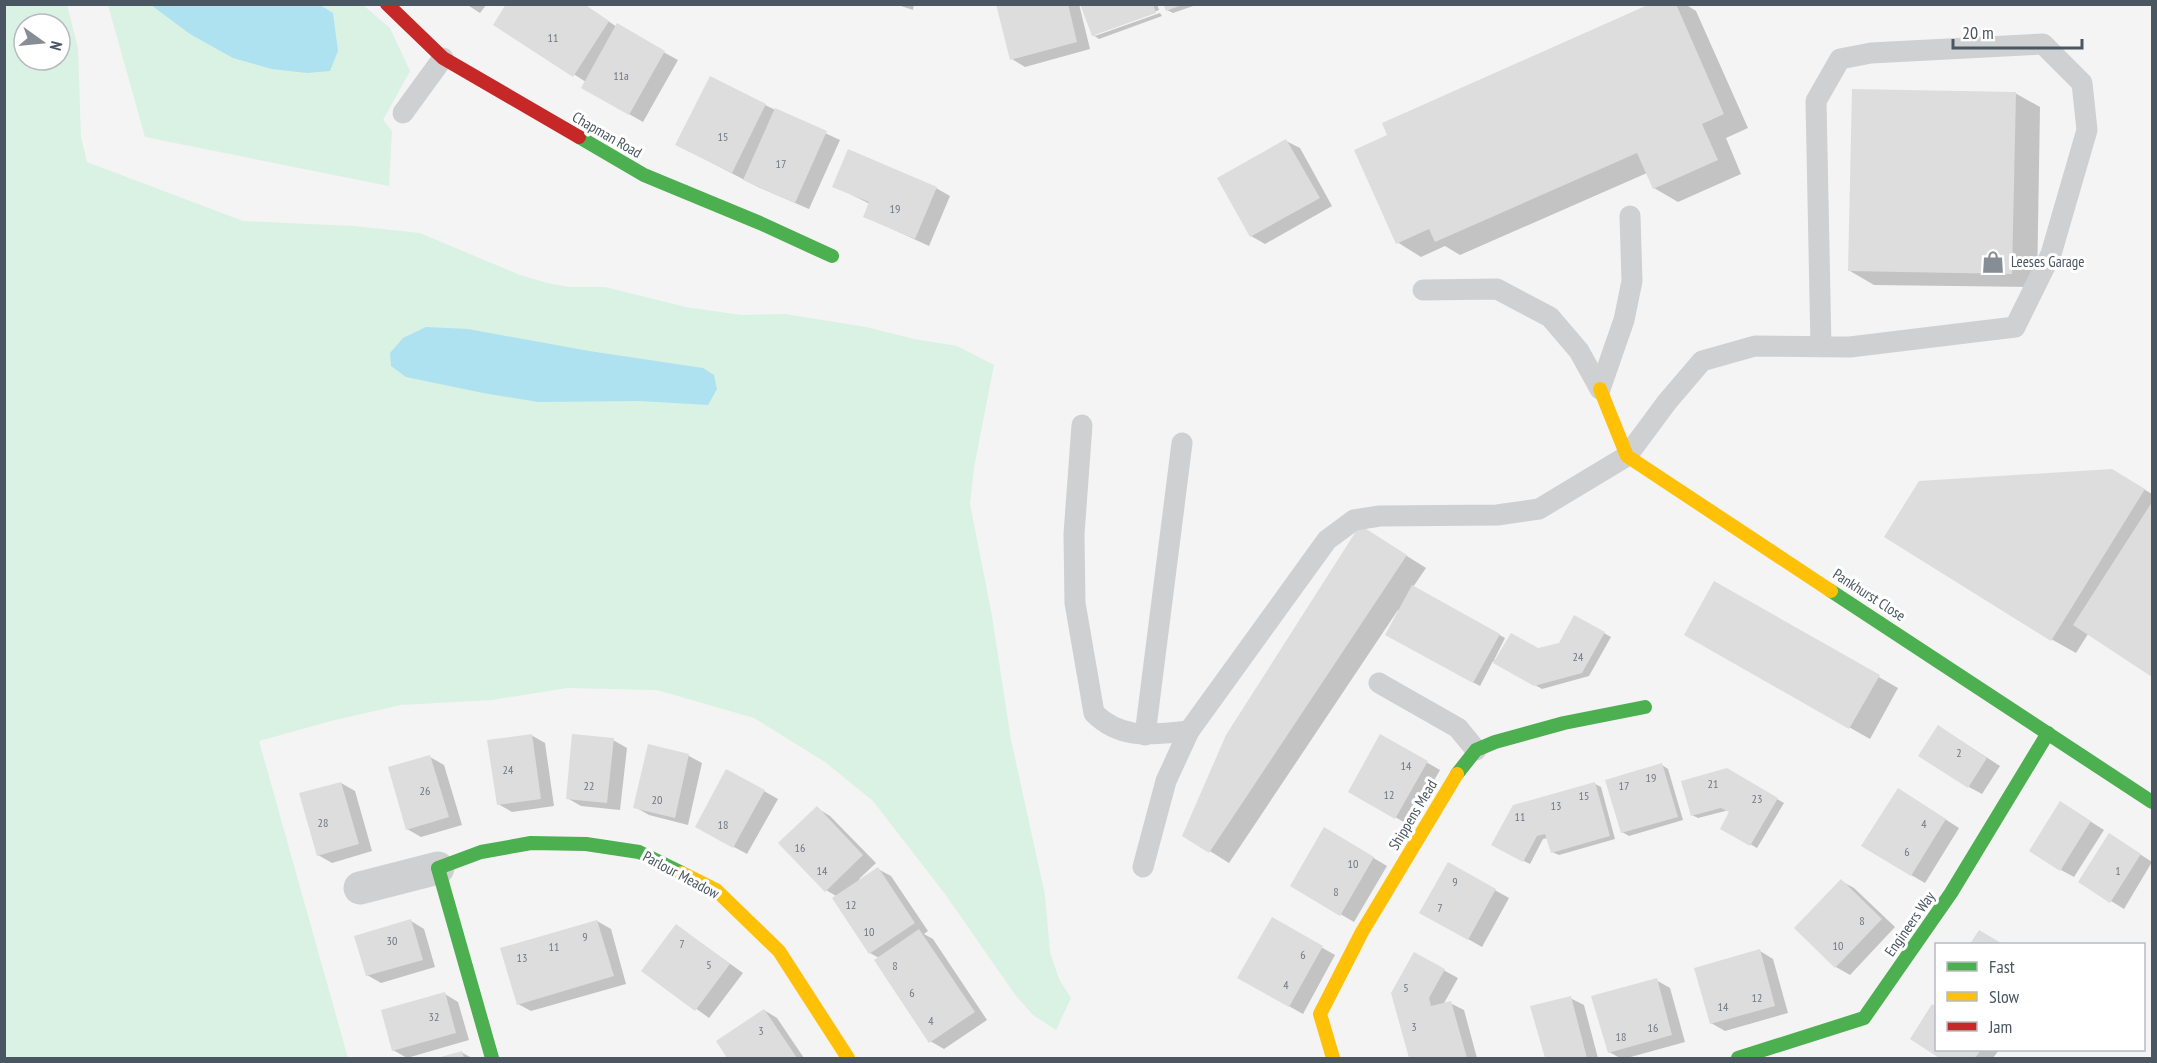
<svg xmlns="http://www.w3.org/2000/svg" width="2157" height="1063" font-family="'PT Sans Narrow',sans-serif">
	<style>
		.green { fill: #d9f2e3; fill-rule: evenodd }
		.water { fill: #aee2f0 }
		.shadow { fill: #0003 }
		.building { fill: #ddddde }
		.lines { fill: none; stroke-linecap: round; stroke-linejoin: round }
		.lane { stroke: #ced0d2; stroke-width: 21 }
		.street { stroke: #ced0d2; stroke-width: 33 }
		.fast { stroke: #4caf50; stroke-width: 14 }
		.slow { stroke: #ffc107; stroke-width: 14 }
		.jam { stroke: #c62828; stroke-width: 14 }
		.labels { text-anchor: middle; stroke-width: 6; stroke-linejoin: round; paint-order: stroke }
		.number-label { font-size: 12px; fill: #707881 }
		.street-label { font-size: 15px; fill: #4a5661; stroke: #fff }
		.poi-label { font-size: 15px; fill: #4a5661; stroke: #fff; text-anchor: start }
	</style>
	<rect width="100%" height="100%" fill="#f4f4f4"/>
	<!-- green -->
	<g class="green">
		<path d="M5 5H67L78 48 81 137 87 162 243 221 354 226 420 233 520 275 547 283 569 287H605L686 307 741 315 785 314 866 327 914 339 957 346 994 365 974 467 970 504 992 616 1011 740 1045 895 1050 952 1059 979 1071 998 1056 1030 1033 1015 1016 996 945 894 873 801 825 762 754 718 657 690 567 688 492 700 401 705 331 721 259 741 348 1058H5ZM24 24H60V60H24Z"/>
		<path d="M108 5H363L390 28 410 71 383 120 392 131 389 186 145 137Z"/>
	</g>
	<!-- water -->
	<g class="water">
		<path d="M151 5H320L333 13 338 51 330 71 307 73 272 69 233 58 190 34Z"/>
		<path d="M426 327 468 329 589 351 703 368 714 375 717 389 708 405 639 401 538 402 483 393 406 377 391 366 390 353 403 338Z"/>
	</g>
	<!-- shadow -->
	<g class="shadow">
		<path d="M466 4H487L480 13Z"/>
		<path d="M583 4 617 27 678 60 643 122 583 88 586 82 495 24Z"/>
		<path d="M895 4H914L913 10Z"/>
		<path d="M997 4H1079L1090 49 1025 67 1012 59Z"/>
		<path d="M1082 4H1157L1159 10 1095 33V36L1160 13 1162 16 1099 39 1093 35Z"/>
		<path d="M1165 4H1199L1173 13 1167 10Z"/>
		<path d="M1654 4H1685L1696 11 1748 128 1726 138 1741 174 1678 202 1654 188 1647 173 1460 255 1445 246 1421 257 1397 242Z"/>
		<path d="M2015 93 2040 107 2037 287 1874 285 1850 271Z"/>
		<path d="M765 105 840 140 809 209 758 187 691 152Z"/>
		<path d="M1286 141 1300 148 1332 206 1265 244 1251 236Z"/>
		<path d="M834 186 936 188 950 196 929 246 864 216 870 204Z"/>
		<path d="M2137 485 2152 494V676L2088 634 2076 653 2051 639Z"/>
		<path d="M1380 539 1426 568 1413 587 1505 638 1494 660 1496 661 1560 644 1575 617 1611 637 1589 676 1542 689 1493 661 1480 686 1457 674 1398 610 1229 863 1184 835Z"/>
		<path d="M1715 583 1898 688 1870 739 1686 635Z"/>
		<path d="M531 735 545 743 554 806 512 812 498 804Z"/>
		<path d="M1952 735 2000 766 1982 794 1969 787Z"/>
		<path d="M1381 736 1440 770 1409 825 1350 791Z"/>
		<path d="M613 740 627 748 620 810 581 806 567 798Z"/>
		<path d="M649 746 689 756 702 763 688 825 649 815 635 807Z"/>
		<path d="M430 757 444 765 462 825 421 837 407 829Z"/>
		<path d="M1662 765 1668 769 1683 820 1629 836 1622 832Z"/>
		<path d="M1727 770 1784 803 1757 848 1722 828 1731 812 1729 810 1698 818 1692 815Z"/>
		<path d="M341 783 355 791 372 851 332 863 318 855Z"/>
		<path d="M1595 784 1601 787 1615 839 1559 855 1552 852 1548 838 1543 839 1530 864 1493 845Z"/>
		<path d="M764 791 778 799 747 854 697 827Z"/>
		<path d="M1912 798 1959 828 1925 883 1911 875Z"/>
		<path d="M817 808 830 816 876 863 859 879 860 880 878 869 891 876 928 931 924 934 933 939 987 1020 944 1049 930 1041 879 958 870 953 836 896 826 890Z"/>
		<path d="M2074 811 2104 830 2074 877 2061 870Z"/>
		<path d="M1325 829 1387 866 1354 922 1292 886Z"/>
		<path d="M2123 843 2152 862 2124 909 2080 882Z"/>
		<path d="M1448 864 1509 898 1482 947 1421 912Z"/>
		<path d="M1841 881 1854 888 1895 927 1850 975 1836 967 1796 928Z"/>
		<path d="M1272 919 1335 955 1303 1014 1239 978Z"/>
		<path d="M411 921 424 929 435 967 381 983 367 975Z"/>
		<path d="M597 921 611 929 626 984 531 1011 518 1004Z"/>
		<path d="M677 926 743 973 709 1018 643 970Z"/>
		<path d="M1760 951 1773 959 1788 1013 1725 1031 1711 1023Z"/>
		<path d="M1414 954 1458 978 1443 1005 1450 1003 1464 1010 1477 1058H1411L1393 993Z"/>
		<path d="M1656 980 1670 988 1685 1042 1627 1058H1620L1609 1052Z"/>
		<path d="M445 994 458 1002 469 1040 407 1058 393 1050Z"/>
		<path d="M1570 998 1584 1005 1598 1058H1546L1532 1008Z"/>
		<path d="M1933 1006 1936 1008V1050H1999L1993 1058H1942L1912 1039Z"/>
		<path d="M764 1010 777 1018 804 1058H729L718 1041Z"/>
		<path d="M461 1052 472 1058H440Z"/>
	</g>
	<!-- building -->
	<g class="building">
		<path d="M506 4H584L609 21 573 77 493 25Z"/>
		<path d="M996 4H1068L1077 42 1010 60Z"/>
		<path d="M1080 4H1153L1156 13 1092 36Z"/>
		<path d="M1163 4H1182V5L1166 11Z"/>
		<path d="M1650 4H1676L1724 114 1702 124 1718 160 1653 189 1637 153 1435 242 1429 229 1396 244 1354 150 1387 135 1382 123Z"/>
		<path d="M617 23 665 51 629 115 581 88Z"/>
		<path d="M710 76 766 104 732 173 675 145Z"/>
		<path d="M1852 89 2016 92 2012 274 1848 271Z"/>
		<path d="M775 108 827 131 795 203 743 180Z"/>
		<path d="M1286 139 1320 198 1250 237 1217 178Z"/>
		<path d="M848 149 937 187 915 239 863 217 869 202 832 187Z"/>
		<path d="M2112 469 2145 489 2051 641 1884 537 1919 481Z"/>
		<path d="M2152 502V677L2073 625Z"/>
		<path d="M1360 525 1407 555 1209 853 1182 836 1226 735Z"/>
		<path d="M1714 581 1880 675 1849 729 1684 635Z"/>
		<path d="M1412 585 1500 634 1473 683 1385 635Z"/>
		<path d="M1574 615 1605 632 1582 673 1534 686 1493 663 1511 633 1538 648 1559 643Z"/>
		<path d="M1938 725 1987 758 1968 788 1918 756Z"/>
		<path d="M532 734 541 799 497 805 487 740Z"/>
		<path d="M572 734 614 738 607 803 566 799Z"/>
		<path d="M1380 734 1428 761 1395 819 1348 792Z"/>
		<path d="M648 744 689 754 675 818 633 808Z"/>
		<path d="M430 755 449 817 406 830 388 767Z"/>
		<path d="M1662 763 1678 817 1621 833 1605 780Z"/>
		<path d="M1727 768 1778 798 1750 846 1720 829 1729 812 1721 808 1691 816 1681 781Z"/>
		<path d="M726 769 765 790 733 848 695 827Z"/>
		<path d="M341 782 359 844 317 856 299 793Z"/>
		<path d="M1595 782 1610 836 1551 853 1545 834 1537 836 1523 862 1491 845 1513 805Z"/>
		<path d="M1898 788 1946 819 1911 876 1861 846Z"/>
		<path d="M2060 801 2091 821 2060 871 2029 851Z"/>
		<path d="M817 806 863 855 825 892 778 843Z"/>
		<path d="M1324 827 1374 857 1340 916 1290 886Z"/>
		<path d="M2109 833 2141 854 2110 903 2078 882Z"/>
		<path d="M1448 862 1496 889 1468 940 1419 913Z"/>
		<path d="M878 867 915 923 869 954 832 898Z"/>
		<path d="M1841 879 1882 919 1835 968 1794 928Z"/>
		<path d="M1272 917 1323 946 1289 1007 1237 978Z"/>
		<path d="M411 919 423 960 366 976 354 936Z"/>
		<path d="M597 920 614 976 517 1005 500 948Z"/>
		<path d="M676 924 730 964 695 1011 641 971Z"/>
		<path d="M919 929 975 1012 929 1043 874 960Z"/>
		<path d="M1979 930 2003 944H1970Z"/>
		<path d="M1760 949 1775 1006 1710 1024 1694 968Z"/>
		<path d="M1414 952 1445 969 1429 998 1431 1006 1451 1001 1467 1058H1409L1391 993Z"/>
		<path d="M1657 978 1672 1035 1608 1053 1591 996Z"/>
		<path d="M445 992 456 1033 392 1051 381 1010Z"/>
		<path d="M1571 996 1587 1058H1545L1530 1006Z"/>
		<path d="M1932 1004 1936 1007V1050H1981L1975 1058H1939L1910 1039Z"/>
		<path d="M764 1009 797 1058H727L716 1041Z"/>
		<path d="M462 1051 464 1058H437Z"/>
	</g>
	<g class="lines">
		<!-- lane -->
		<g class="lane">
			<path d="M403 113 443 58"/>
			<path d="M1423 290 1497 289 1550 317 1579 351 1600 389"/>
			<path d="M1600 389 1624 320 1632 281 1630 216"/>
			<path d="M1082 425 1074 534 1075 603 1094 713C1122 741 1154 734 1189 731"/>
			<path d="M1379 683 1458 728 1476 750"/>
			<path d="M1145 735 1182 443"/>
			<path d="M1143 867 1166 781 1189 731 1327 540 1354 520 1380 516 1497 515 1539 509 1627 456 1667 402 1702 361 1755 346 1850 347 2015 327 2051 254 2087 130 2082 83 2043 44 1871 53 1840 59 1816 101 1821 347"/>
		</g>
		<!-- street -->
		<path class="street" d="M360 888 438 868"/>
		<!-- fast -->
		<g class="fast">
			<path d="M579 137 644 175 760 223 832 256"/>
			<path d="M1831 591 2152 802"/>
			<path d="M1457 774 1476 750 1495 742 1564 723 1645 707"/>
			<path d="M492 1058 438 868 481 852 531 843 586 844 639 852 682 873"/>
			<path d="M1738 1058 1864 1018 1951 893 2048 733"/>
		</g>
		<!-- slow -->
		<g class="slow">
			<path d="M1600 389 1627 456 1831 591"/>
			<path d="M682 873 716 890 779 951 848 1058"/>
			<path d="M1333 1058 1320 1014 1362 932 1457 774"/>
		</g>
		<!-- jam -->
		<path class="jam" d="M387 4 443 58 579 137"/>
	</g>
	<!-- icons -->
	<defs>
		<g id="shop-bare" transform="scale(1.8)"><path d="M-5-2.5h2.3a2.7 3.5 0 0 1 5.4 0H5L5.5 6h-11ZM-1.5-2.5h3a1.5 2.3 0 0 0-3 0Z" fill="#868d94" stroke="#fff" stroke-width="2.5" paint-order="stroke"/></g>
	</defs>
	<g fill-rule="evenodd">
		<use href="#shop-bare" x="1993" y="262"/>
	</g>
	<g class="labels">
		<!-- number labels -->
		<g class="number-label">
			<text x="553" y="42">11</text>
			<text x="621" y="80">11a</text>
			<text x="723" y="141">15</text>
			<text x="781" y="168">17</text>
			<text x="895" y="213">19</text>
			<text x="1578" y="661">24</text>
			<text x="1959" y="757">2</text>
			<text x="1406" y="770">14</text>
			<text x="508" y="774">24</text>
			<text x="1651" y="782">19</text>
			<text x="1713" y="788">21</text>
			<text x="589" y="790">22</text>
			<text x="1624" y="790">17</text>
			<text x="425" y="795">26</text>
			<text x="1389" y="799">12</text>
			<text x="1584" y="800">15</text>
			<text x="1757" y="803">23</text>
			<text x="657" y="804">20</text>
			<text x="1556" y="810">13</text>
			<text x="1520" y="821">11</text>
			<text x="323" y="827">28</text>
			<text x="1924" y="828">4</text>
			<text x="723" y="829">18</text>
			<text x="800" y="852">16</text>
			<text x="1907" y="856">6</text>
			<text x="1353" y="868">10</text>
			<text x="822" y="875">14</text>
			<text x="2118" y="875">1</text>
			<text x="1455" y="886">9</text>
			<text x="1336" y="896">8</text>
			<text x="851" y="909">12</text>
			<text x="1440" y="912">7</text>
			<text x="1862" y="925">8</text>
			<text x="869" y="936">10</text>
			<text x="585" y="941">9</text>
			<text x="392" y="945">30</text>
			<text x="682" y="948">7</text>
			<text x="1838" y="950">10</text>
			<text x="554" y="951">11</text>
			<text x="1303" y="959">6</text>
			<text x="522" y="962">13</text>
			<text x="709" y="969">5</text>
			<text x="895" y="970">8</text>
			<text x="1286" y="989">4</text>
			<text x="1406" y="992">5</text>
			<text x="912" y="997">6</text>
			<text x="1757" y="1002">12</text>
			<text x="1723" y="1011">14</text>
			<text x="434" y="1021">32</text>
			<text x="931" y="1025">4</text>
			<text x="1414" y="1031">3</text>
			<text x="1653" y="1032">16</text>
			<text x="761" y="1035">3</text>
			<text x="1621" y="1041">18</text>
		</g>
		<!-- street labels -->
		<g class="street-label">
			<text transform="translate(607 135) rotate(30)" y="5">Chapman Road</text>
			<text transform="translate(1869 595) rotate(33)" y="5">Pankhurst Close</text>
			<text transform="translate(1413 815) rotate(-59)" y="5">Shippens Mead</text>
			<text transform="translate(681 875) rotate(28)" y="5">Parlour Meadow</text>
			<text transform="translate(1910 924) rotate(-55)" y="5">Engineers Way</text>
		</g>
		<!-- poi labels -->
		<g class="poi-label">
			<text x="2011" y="267">Leeses Garage</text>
		</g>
	</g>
	<!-- border -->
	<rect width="2157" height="1063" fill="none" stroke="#4a5661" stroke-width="12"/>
	<!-- legend -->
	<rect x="1935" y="943" width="210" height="108" fill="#ffffff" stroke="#b7bbc0" stroke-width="1.5"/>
	<rect x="1947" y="962" width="30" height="9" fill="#4caf50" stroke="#b7bbc0" stroke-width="1.5"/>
	<text x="1989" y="973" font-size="18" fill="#4a5661">Fast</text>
	<rect x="1947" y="992" width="30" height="9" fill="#ffc107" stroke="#b7bbc0" stroke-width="1.5"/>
	<text x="1989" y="1003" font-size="18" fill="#4a5661">Slow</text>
	<rect x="1947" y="1022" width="30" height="9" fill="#c62828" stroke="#b7bbc0" stroke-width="1.5"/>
	<text x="1989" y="1033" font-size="18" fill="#4a5661">Jam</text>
	<!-- north arrow -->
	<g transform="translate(42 42) rotate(105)"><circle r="28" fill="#ffffff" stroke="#b7bbc0" stroke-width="1.5"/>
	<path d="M0-4.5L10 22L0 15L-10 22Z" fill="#868d94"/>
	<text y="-9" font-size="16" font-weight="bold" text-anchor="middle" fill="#4a5661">N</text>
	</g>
	<!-- scale -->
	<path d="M1953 39v9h129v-9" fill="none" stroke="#4a5661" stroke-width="3"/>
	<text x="1962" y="39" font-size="18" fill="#4a5661" stroke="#ffffff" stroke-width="4.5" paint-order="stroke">20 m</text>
</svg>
